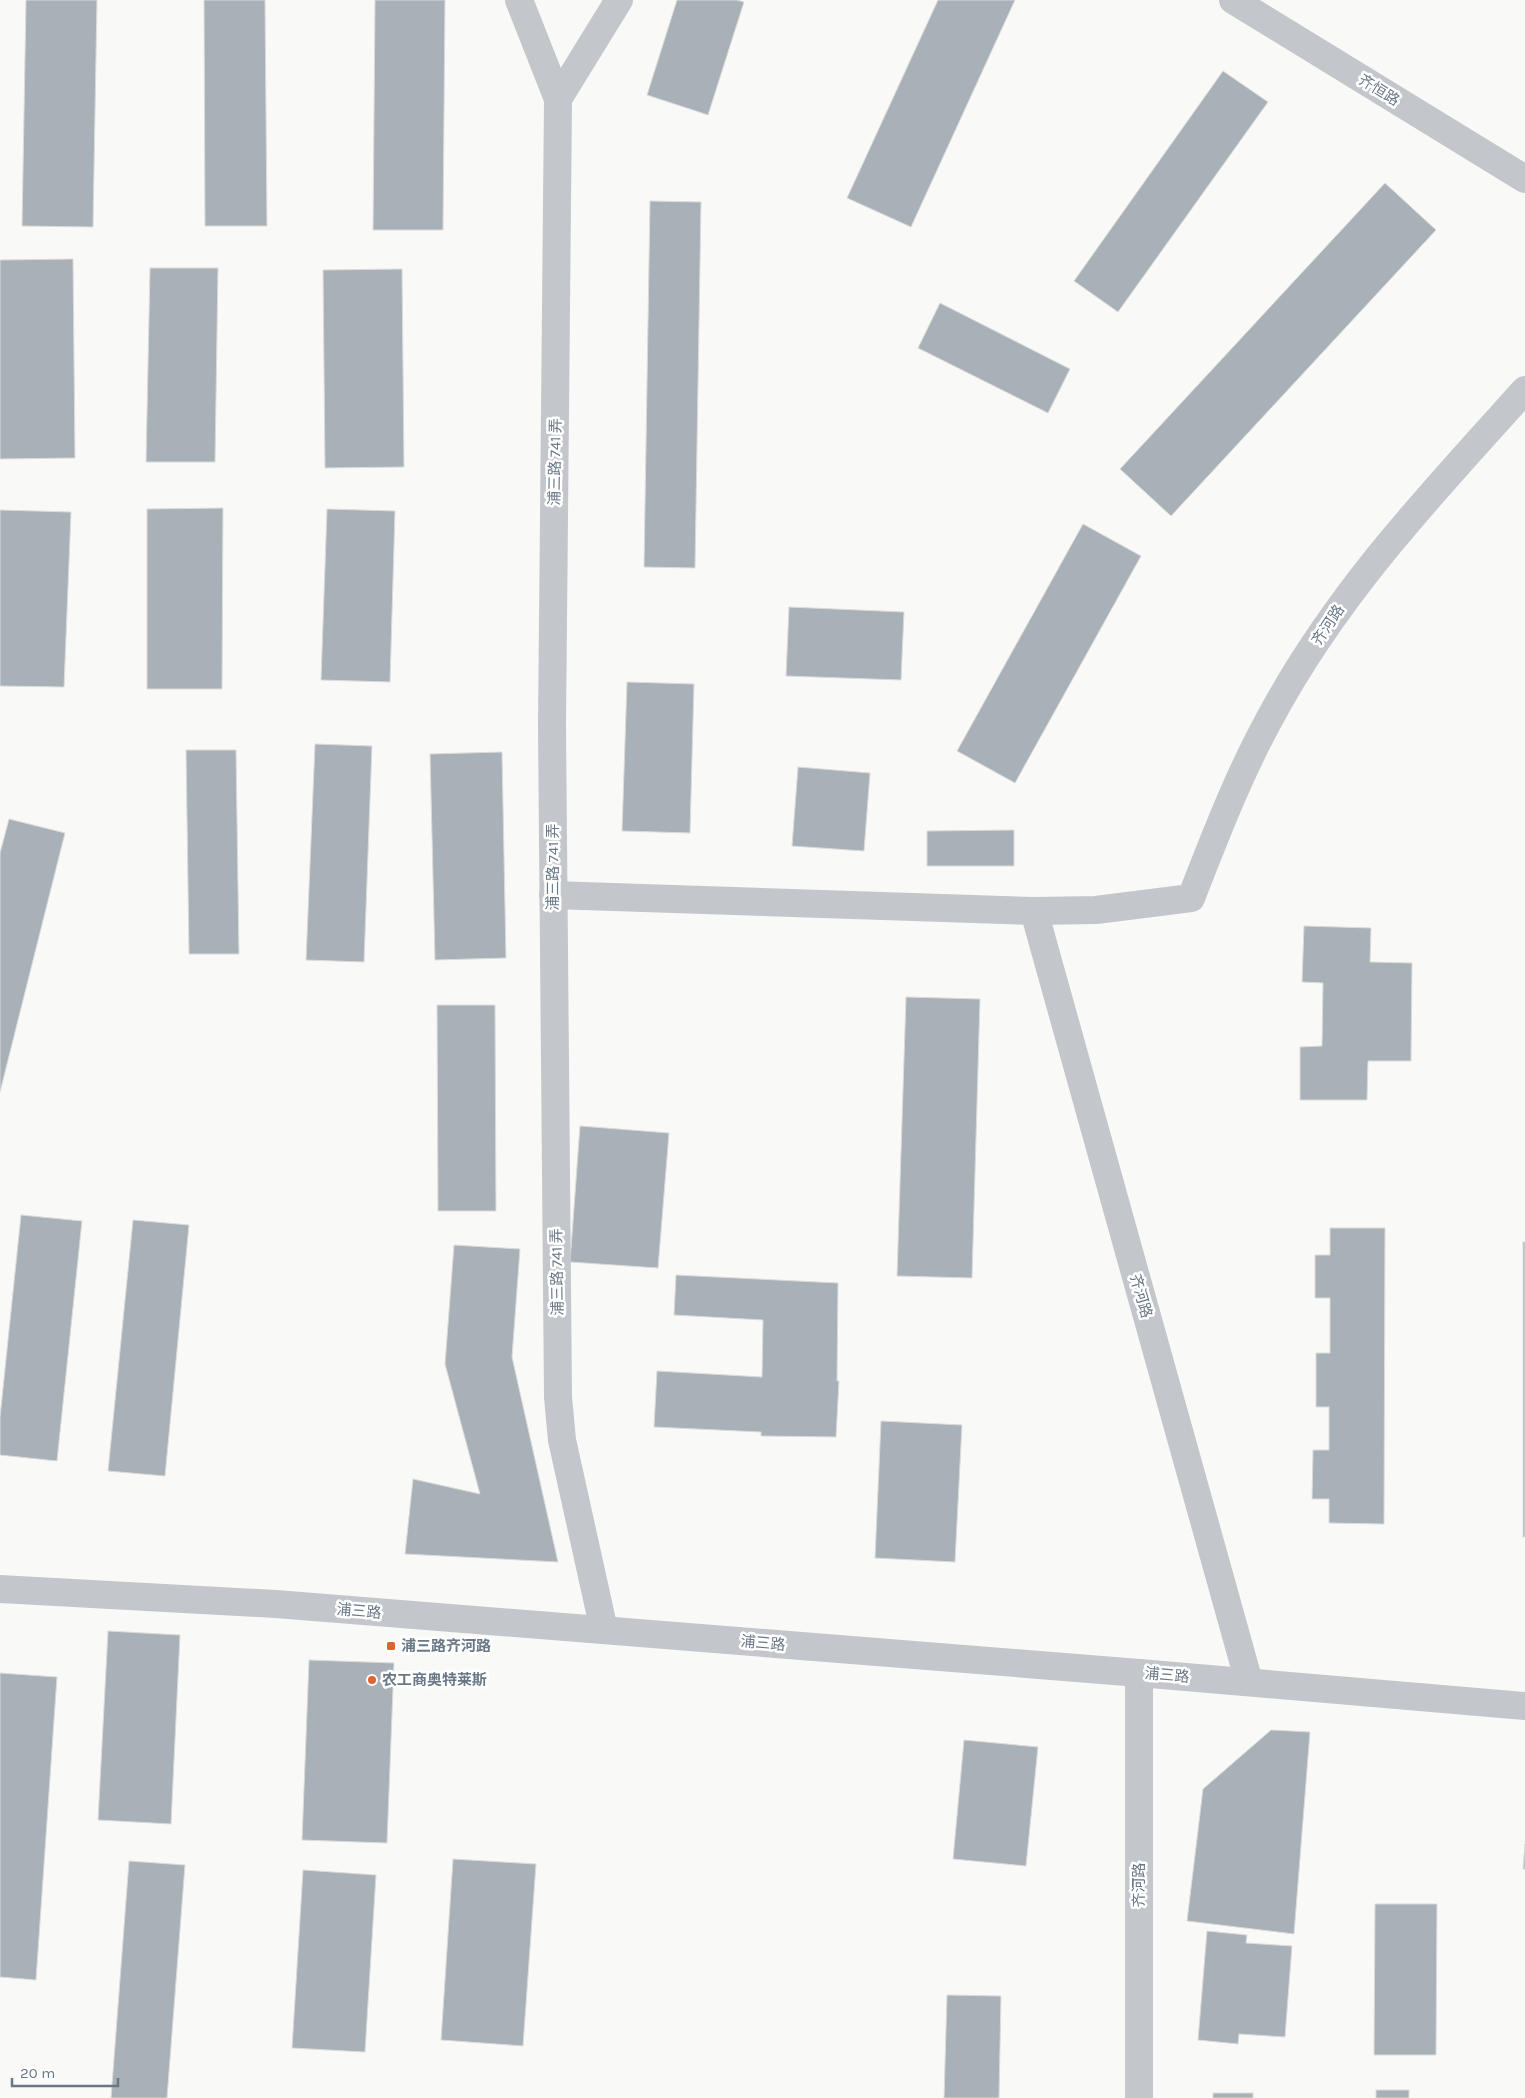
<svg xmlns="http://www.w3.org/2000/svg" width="1525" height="2098" font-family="Karla,'Noto Sans SC',sans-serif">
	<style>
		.building { fill: #a9b1b8; stroke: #dbdbd9 }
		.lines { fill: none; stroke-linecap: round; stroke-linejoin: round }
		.minor { stroke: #c3c6ca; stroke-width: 28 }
		.tertiary { stroke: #c3c6ca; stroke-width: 28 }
		.poi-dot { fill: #df6431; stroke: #fff; stroke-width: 2 }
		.labels { text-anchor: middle; stroke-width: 5; stroke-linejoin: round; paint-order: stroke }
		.street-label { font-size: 15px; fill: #697887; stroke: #fff }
		.poi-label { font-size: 15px; font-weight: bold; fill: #697887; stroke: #fff; text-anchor: start }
	</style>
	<rect width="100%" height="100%" fill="#f9f9f7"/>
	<!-- building -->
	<g class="building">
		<path d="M26 0H97L93 227 22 226Z"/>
		<path d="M204 0H265L267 226H205Z"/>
		<path d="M375 0H445L443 230H373Z"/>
		<path d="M677 0H737L744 2 708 115 647 95Z"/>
		<path d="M938 0H1015L911 227 847 198Z"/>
		<path d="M1223 71 1268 102 1118 312 1074 281Z"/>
		<path d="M1385 183 1436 230 1171 516 1120 469Z"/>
		<path d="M650 201 701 202 695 568 644 567Z"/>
		<path d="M73 259 75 458 0 459V260Z"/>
		<path d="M150 268H218L215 462H146Z"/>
		<path d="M402 269 404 467 325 468 323 270Z"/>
		<path d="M940 303 1070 369 1048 413 918 348Z"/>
		<path d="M223 508 222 689H147V509Z"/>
		<path d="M327 509 395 511 390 682 321 680Z"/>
		<path d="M0 510 71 512 64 687 0 686Z"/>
		<path d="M1083 524 1141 556 1015 783 957 751Z"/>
		<path d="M789 607 904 612 901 680 786 676Z"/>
		<path d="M627 682 694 684 690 833 622 831Z"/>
		<path d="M315 744 372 746 364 962 306 960Z"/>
		<path d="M186 750H236L239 954H189Z"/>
		<path d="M502 752 506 958 435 960 430 754Z"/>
		<path d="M798 767 870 773 864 851 792 846Z"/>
		<path d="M9 819 65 833 0 1092V853Z"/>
		<path d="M1014 830V866H927V831Z"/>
		<path d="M1304 926 1371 928 1370 962 1412 963 1411 1061H1368L1367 1100H1300V1047L1322 1046 1323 983 1302 982Z"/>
		<path d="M906 997 980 999 972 1278 897 1276Z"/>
		<path d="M437 1005H495L496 1211H438Z"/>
		<path d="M580 1126 669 1133 658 1268 570 1262Z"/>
		<path d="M21 1215 82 1221 57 1461 0 1455V1417Z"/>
		<path d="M133 1220 189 1225 165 1476 108 1471Z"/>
		<path d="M1330 1228H1385L1384 1524 1329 1523V1499H1312L1313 1450H1329V1407H1316V1353H1330V1298H1315V1255H1330Z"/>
		<rect x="1523" y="1242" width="2" height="295"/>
		<path d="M454 1245 520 1249 512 1357 558 1562 405 1554 413 1479 480 1494 445 1364Z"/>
		<path d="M676 1275 838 1283 837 1381H839L836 1437 761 1436V1432L654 1427 657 1371 762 1377 763 1320 674 1315Z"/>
		<path d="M881 1421 962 1425 955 1562 875 1558Z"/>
		<path d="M108 1631 180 1635 171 1824 98 1820Z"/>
		<path d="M309 1660 394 1663 387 1843 302 1840Z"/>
		<path d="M0 1673 57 1677 36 1980 0 1977Z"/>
		<path d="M1271 1730 1310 1732 1294 1934 1187 1921 1203 1789Z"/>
		<path d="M964 1740 1038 1747 1026 1866 953 1859Z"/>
		<path d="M1525 1844V1869H1523Z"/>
		<path d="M453 1859 536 1864 523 2046 441 2040Z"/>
		<path d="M129 1861 185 1865 167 2098H111Z"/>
		<path d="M303 1870 376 1875 365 2052 292 2048Z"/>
		<path d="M1375 1904H1437L1436 2055H1374Z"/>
		<path d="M1207 1931 1247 1935 1246 1943 1292 1946 1285 2037 1239 2034 1238 2044 1198 2040Z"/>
		<path d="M947 1995 1001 1996 999 2098H944Z"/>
		<rect x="1376" y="2090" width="33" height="8"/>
		<rect x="1213" y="2093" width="40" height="5"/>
	</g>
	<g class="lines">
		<!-- minor -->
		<g class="minor">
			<path d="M519 0 558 99 552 726 558 1397 562 1440 604 1630"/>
			<path d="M1233 0 1525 179"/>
			<path d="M558 99 619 0"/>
			<path d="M553 895 1034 911 1096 910 1191 898C1215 837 1238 776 1270 718 1337 593 1431 494 1525 390"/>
			<path d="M1034 911 1249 1682"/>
			<path d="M1139 2098V1673"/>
		</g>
		<!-- tertiary -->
		<path class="tertiary" d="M0 1589 276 1604 1139 1673 1525 1706"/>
	</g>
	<!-- markers -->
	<g class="poi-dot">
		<rect x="386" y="1641" width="10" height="10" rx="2.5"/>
		<circle cx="372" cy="1680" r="5"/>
	</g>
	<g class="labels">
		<!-- street labels -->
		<g class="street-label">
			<text transform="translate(1379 90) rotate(32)" y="5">齐恒路</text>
			<text transform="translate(555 462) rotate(-89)" y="5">浦三路 741 弄</text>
			<text transform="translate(1328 625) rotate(-56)" y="5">齐河路</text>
			<text transform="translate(553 867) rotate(-90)" y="5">浦三路 741 弄</text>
			<text transform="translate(557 1272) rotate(-91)" y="5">浦三路 741 弄</text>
			<text transform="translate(1141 1296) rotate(74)" y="5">齐河路</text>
			<text transform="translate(359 1611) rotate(5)" y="5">浦三路</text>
			<text transform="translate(763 1643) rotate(5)" y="5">浦三路</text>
			<text transform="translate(1167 1675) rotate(5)" y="5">浦三路</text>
			<text transform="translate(1139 1885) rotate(-90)" y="5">齐河路</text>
		</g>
		<!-- poi labels -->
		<g class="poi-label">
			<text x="401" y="1651">浦三路齐河路</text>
			<text x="382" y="1685">农工商奥特莱斯</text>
		</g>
	</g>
	<!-- scale -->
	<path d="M12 2078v8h106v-8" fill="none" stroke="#697887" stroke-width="2.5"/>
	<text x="20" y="2078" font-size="15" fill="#697887" stroke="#ffffff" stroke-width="4" paint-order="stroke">20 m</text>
</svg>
